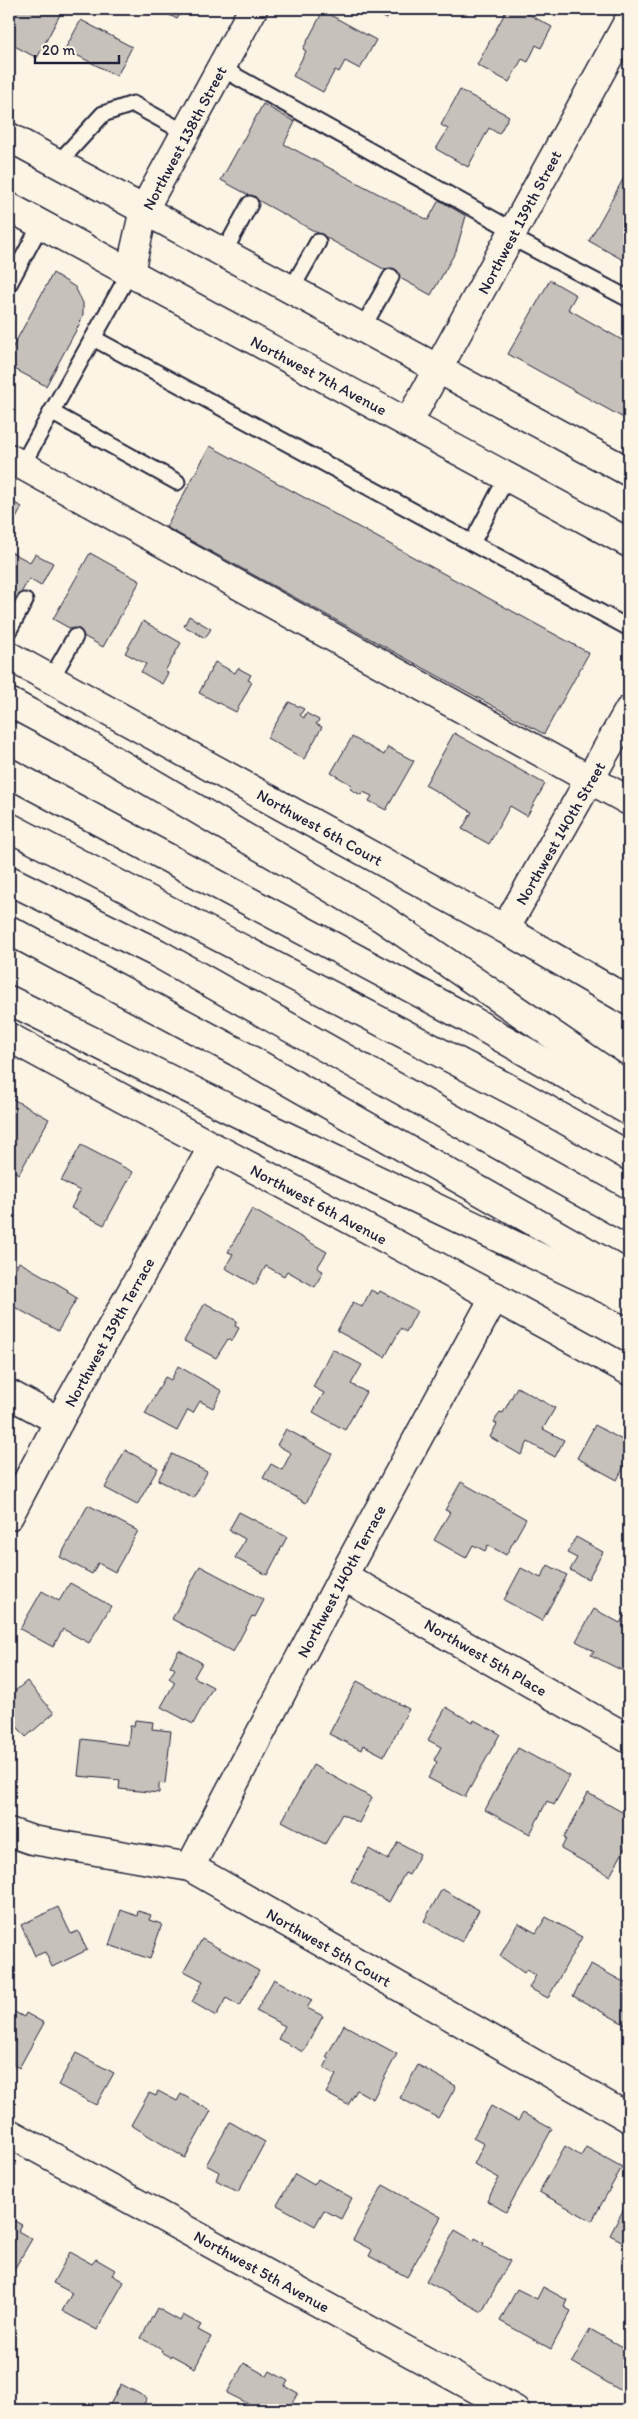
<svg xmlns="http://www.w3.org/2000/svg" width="638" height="2419" font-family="Itim,sans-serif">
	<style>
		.building { fill: #c6c1bb; stroke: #22223b }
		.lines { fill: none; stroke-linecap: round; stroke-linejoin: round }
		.lane-casing { stroke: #22223b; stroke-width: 19 }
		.street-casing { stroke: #22223b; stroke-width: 31 }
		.primary-casing { stroke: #22223b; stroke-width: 31 }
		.highway-casing { stroke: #22223b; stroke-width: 31 }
		.lane { stroke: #fcf5e5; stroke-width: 15 }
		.street { stroke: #fcf5e5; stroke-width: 28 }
		.primary { stroke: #fcf5e5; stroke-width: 28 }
		.highway { stroke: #fcf5e5; stroke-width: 28 }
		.labels { text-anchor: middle; stroke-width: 4.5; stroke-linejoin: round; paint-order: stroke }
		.street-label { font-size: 16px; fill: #22223b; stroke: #fcf5e5 }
	</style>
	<rect width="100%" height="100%" fill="#fcf5e5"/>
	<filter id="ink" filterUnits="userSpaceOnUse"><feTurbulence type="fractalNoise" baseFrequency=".02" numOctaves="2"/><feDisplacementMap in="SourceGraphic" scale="10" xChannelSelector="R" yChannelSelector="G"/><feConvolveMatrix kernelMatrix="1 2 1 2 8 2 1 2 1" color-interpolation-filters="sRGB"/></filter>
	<g filter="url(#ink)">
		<!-- building -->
		<g class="building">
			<path d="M9 9H63L37 58 9 43Z"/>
			<path d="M158 9H183L177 19Z"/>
			<path d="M367 9H392L387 19Z"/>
			<path d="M507 9H519L552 27 541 48 536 45 528 62 522 59 509 82 477 65Z"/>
			<path d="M323 11 376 40 360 69 345 61 339 72 335 70 323 92 293 76 306 51 303 49Z"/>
			<path d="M81 20 132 47 117 76 65 49Z"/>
			<path d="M460 90 509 116 499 134 489 128 468 167 436 149 448 129 441 125Z"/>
			<path d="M263 104 295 122 284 144 428 220 439 200 466 216 456 251 431 295 221 180Z"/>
			<path d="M627 172 629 173V253L625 261 589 241Z"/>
			<path d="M53 273 75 287 83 303V314L80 323 46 386 9 366V354Z"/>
			<path d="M550 280 576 295 568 309 629 344V421L508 354Z"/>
			<path d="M210 446 589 653 544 734 166 527Z"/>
			<path d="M9 500 22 507 9 532Z"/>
			<path d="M9 551 30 562 35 554 53 563 41 586 29 579 18 598 9 593Z"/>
			<path d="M90 553 140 581 103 647 53 619Z"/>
			<path d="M189 616 211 629 205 638 184 626Z"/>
			<path d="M143 621 181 643 165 671 168 673 162 684 141 672 146 664 125 653Z"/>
			<path d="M215 662 235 673 238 668 251 675 248 680 252 682 236 712 199 693Z"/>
			<path d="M289 702 304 709 300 715 304 718 306 713 319 720 316 724 322 727 304 759 267 738Z"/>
			<path d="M454 733 545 784 527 816 510 806 489 844 462 829 472 812 425 785Z"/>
			<path d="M352 737 384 755 388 747 414 761 386 810 369 801 372 796 363 792 361 795 350 789 352 785 331 773Z"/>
			<path d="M9 1097 49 1119 19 1174 9 1169Z"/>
			<path d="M81 1145 133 1172 104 1225 71 1208 80 1191 61 1181Z"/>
			<path d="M252 1209 327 1252 317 1268 323 1271 315 1287 287 1271 284 1276 266 1266 255 1285 225 1268 233 1254 228 1252Z"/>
			<path d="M19 1262 68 1290 67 1292 77 1298 58 1331 9 1304V1281Z"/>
			<path d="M371 1290 378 1294 380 1291 417 1311 406 1332 401 1328 385 1357 337 1331 353 1302 362 1307Z"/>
			<path d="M205 1303 237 1321 235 1326 239 1328 232 1341 228 1339 216 1358 184 1341Z"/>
			<path d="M332 1349 362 1365 351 1384 366 1392 345 1430 313 1412 324 1393 313 1387Z"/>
			<path d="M178 1366 222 1391 213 1408 200 1401 193 1413 188 1410 177 1431 145 1414 165 1377 171 1380Z"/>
			<path d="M517 1387 555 1408 543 1429 564 1440 555 1457 528 1442 521 1455 490 1437 497 1424 494 1422 500 1412 503 1413Z"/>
			<path d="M595 1425 626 1442 627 1439 629 1440V1457L617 1480 577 1458Z"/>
			<path d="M286 1429 332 1454 306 1503 263 1478 271 1464 282 1470 291 1453 277 1445Z"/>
			<path d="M125 1450 158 1468 137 1505 105 1488Z"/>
			<path d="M172 1454 207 1472 194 1498 158 1480Z"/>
			<path d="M461 1482 526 1519 506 1555 488 1545 485 1551 473 1545 466 1558 434 1540 450 1512 445 1510Z"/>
			<path d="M88 1505 138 1531 115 1572 98 1563 92 1574 60 1557Z"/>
			<path d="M239 1512 287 1537 267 1575 235 1558 245 1539 229 1530Z"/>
			<path d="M576 1537 603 1552 588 1579 570 1570 577 1558 567 1553Z"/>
			<path d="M548 1565 567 1575 542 1621 504 1600 521 1568 541 1578Z"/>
			<path d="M200 1566 264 1600 255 1617 252 1616 233 1652 172 1619Z"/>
			<path d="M70 1583 111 1606 89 1643 63 1629 53 1647 20 1629 42 1591 59 1601Z"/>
			<path d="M594 1609 620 1623 624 1616 629 1619V1674L591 1655 594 1651 576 1641Z"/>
			<path d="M179 1650 202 1663 194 1677 213 1687 193 1724 161 1707 175 1682 169 1678 175 1669 170 1666Z"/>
			<path d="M27 1681 54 1713 26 1737 9 1717V1696Z"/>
			<path d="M357 1681 409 1709 384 1756 363 1745 361 1750 329 1734Z"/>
			<path d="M446 1707 473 1723 474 1720 500 1734 465 1797 428 1778 437 1762 434 1760 441 1747 428 1740Z"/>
			<path d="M135 1720 153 1722 152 1729 171 1731 165 1784 159 1783V1793L119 1789 120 1780 78 1776 82 1739 128 1745 130 1726H134Z"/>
			<path d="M518 1748 570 1776 554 1805 547 1801 530 1834 485 1810Z"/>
			<path d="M313 1765 372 1798 359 1823 342 1814 325 1844 282 1821Z"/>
			<path d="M588 1793 629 1816V1841L610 1876 561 1849 566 1839 564 1838Z"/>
			<path d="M398 1842 420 1854 409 1875 405 1873 389 1902 351 1881 369 1849 388 1860Z"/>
			<path d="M442 1889 479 1910 462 1942 424 1921Z"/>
			<path d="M58 1907 71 1934 78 1931 87 1950 52 1967 45 1952 35 1956 21 1925Z"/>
			<path d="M121 1910 137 1916 138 1911 151 1915 149 1920 162 1924 150 1959 109 1945Z"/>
			<path d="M546 1917 582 1937 548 1998 529 1988 536 1975 526 1970 524 1973 500 1956 518 1923 536 1933Z"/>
			<path d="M202 1939 259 1971 240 2006 226 1998 216 2016 192 2002 203 1981 184 1971Z"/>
			<path d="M591 1964 629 1985V2019L626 2025 573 1996Z"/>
			<path d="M274 1979 312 2000 307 2008 323 2016 303 2052 278 2039 285 2026 256 2011Z"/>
			<path d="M9 2009 24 2017 26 2013 44 2023 19 2068 9 2062Z"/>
			<path d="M344 2025 397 2054 373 2099 357 2090 348 2105 326 2093 336 2075 324 2068 329 2058 326 2057Z"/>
			<path d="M76 2053 114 2073 96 2105 58 2085Z"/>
			<path d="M418 2065 456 2086 438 2118 400 2098Z"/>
			<path d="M158 2091 177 2101 181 2094 211 2111 185 2158 131 2125 149 2093 156 2096Z"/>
			<path d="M491 2106 518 2121 523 2113 552 2129 506 2212 487 2201 499 2178 474 2164 484 2144 473 2138Z"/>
			<path d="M230 2122 265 2142 238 2192 216 2180 219 2172 206 2165Z"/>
			<path d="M565 2146 581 2156 586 2147 622 2167 592 2221 539 2192Z"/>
			<path d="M295 2174 314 2185 318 2179 352 2198 341 2219 324 2210 315 2226 277 2205Z"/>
			<path d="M383 2185 441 2217 407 2277 369 2256 372 2250 353 2240Z"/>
			<path d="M629 2199V2245L610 2235Z"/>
			<path d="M9 2218 22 2225 18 2231 32 2239 9 2278Z"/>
			<path d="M455 2230 474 2241 475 2238 484 2243 483 2246 510 2261 482 2312 426 2281Z"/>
			<path d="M70 2252 92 2264 96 2259 115 2270 112 2275 124 2282 97 2330 62 2311 72 2293 53 2283Z"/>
			<path d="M543 2287 567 2300 564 2307 571 2311 551 2349 500 2321 517 2289 537 2299Z"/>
			<path d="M157 2308 180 2321 183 2315 201 2325 198 2330 211 2337 195 2368 171 2355 170 2357 166 2355 161 2352 162 2350 141 2338Z"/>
			<path d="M590 2329 622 2347 629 2335V2386L625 2393 572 2362Z"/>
			<path d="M244 2363 267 2376 270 2371 288 2381 285 2386 298 2393 288 2410H246L249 2404 227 2393Z"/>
			<path d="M121 2384 147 2398 141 2410H107Z"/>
		</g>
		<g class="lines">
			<!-- lane casing -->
			<g class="lane-casing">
				<g id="lane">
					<path d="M221 68 514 231"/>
					<path d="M58 163 103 114 133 104 186 133"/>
					<path d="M511 237 629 299"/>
					<path d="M224 252 250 204"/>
					<path d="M9 284 41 224"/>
					<path d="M292 288 318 242"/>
					<path d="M363 327 391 277"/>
					<path d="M93 338 629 628"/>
					<path d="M51 412 177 482"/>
					<path d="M22 465 130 272"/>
					<path d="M472 543 507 477"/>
					<path d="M9 630 25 601"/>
					<path d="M51 679 75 637"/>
				</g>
			</g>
			<!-- street casing -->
			<g class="street-casing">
				<g id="street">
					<path d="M130 272 144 209 253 9"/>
					<path d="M408 423 629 20"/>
					<path d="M9 458 629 801"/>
					<path d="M9 656 505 929 629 1001"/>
					<path d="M505 929 629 710"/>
					<path d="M9 1037C215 1150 424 1256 629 1371"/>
					<path d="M9 1394 59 1421"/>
					<path d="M9 1516 59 1421 212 1148"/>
					<path d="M343 1576 629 1739"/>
					<path d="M9 1832 32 1840 190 1867 629 2118"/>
					<path d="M190 1867 343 1576 495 1296"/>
					<path d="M9 2133 515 2410"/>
				</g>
			</g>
			<!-- primary casing -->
			<g class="primary-casing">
				<g id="primary">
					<path d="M9 137 629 472"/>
					<path d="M9 207 629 543"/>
				</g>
			</g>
			<!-- highway casing -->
			<g class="highway-casing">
				<g id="highway">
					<path d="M9 702 76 738 382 918 629 1087"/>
					<path d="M9 773 469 1019 629 1111"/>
					<path d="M9 827 523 1096 629 1156"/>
					<path d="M9 880 157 953 629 1218"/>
					<path d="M9 930 237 1052 629 1276"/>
					<path d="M9 1000 256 1122 629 1300"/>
				</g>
			</g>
			<!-- lane -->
			<use href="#lane" class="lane"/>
			<!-- street -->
			<use href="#street" class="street"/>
			<!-- primary -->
			<use href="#primary" class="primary"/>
			<!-- highway -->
			<use href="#highway" class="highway"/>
		</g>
	</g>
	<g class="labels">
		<!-- street labels -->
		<g class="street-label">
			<text transform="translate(184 138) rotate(-62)" y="6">Northwest 138th Street</text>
			<text transform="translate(519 222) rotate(-62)" y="6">Northwest 139th Street</text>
			<text transform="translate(319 375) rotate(28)" y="6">Northwest 7th Avenue</text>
			<text transform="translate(320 827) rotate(29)" y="6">Northwest 6th Court</text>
			<text transform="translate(560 833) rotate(-60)" y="6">Northwest 140th Street</text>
			<text transform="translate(319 1204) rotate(28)" y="6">Northwest 6th Avenue</text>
			<text transform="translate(109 1332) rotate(-61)" y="6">Northwest 139th Terrace</text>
			<text transform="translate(341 1581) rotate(-62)" y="6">Northwest 140th Terrace</text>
			<text transform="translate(486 1657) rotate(30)" y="6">Northwest 5th Place</text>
			<text transform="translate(329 1947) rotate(30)" y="6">Northwest 5th Court</text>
			<text transform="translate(262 2271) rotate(29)" y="6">Northwest 5th Avenue</text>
		</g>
	</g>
	<!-- margin -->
	<rect width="638" height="2419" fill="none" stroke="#fcf5e5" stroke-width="30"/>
	<rect x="15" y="15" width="608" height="2389" fill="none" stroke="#22223b" stroke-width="2" filter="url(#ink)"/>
	<!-- scale -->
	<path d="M35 55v8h84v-8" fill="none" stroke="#22223b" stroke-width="2.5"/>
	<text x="42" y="55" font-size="15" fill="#22223b" stroke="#fcf5e5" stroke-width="4" paint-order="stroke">20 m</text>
</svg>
